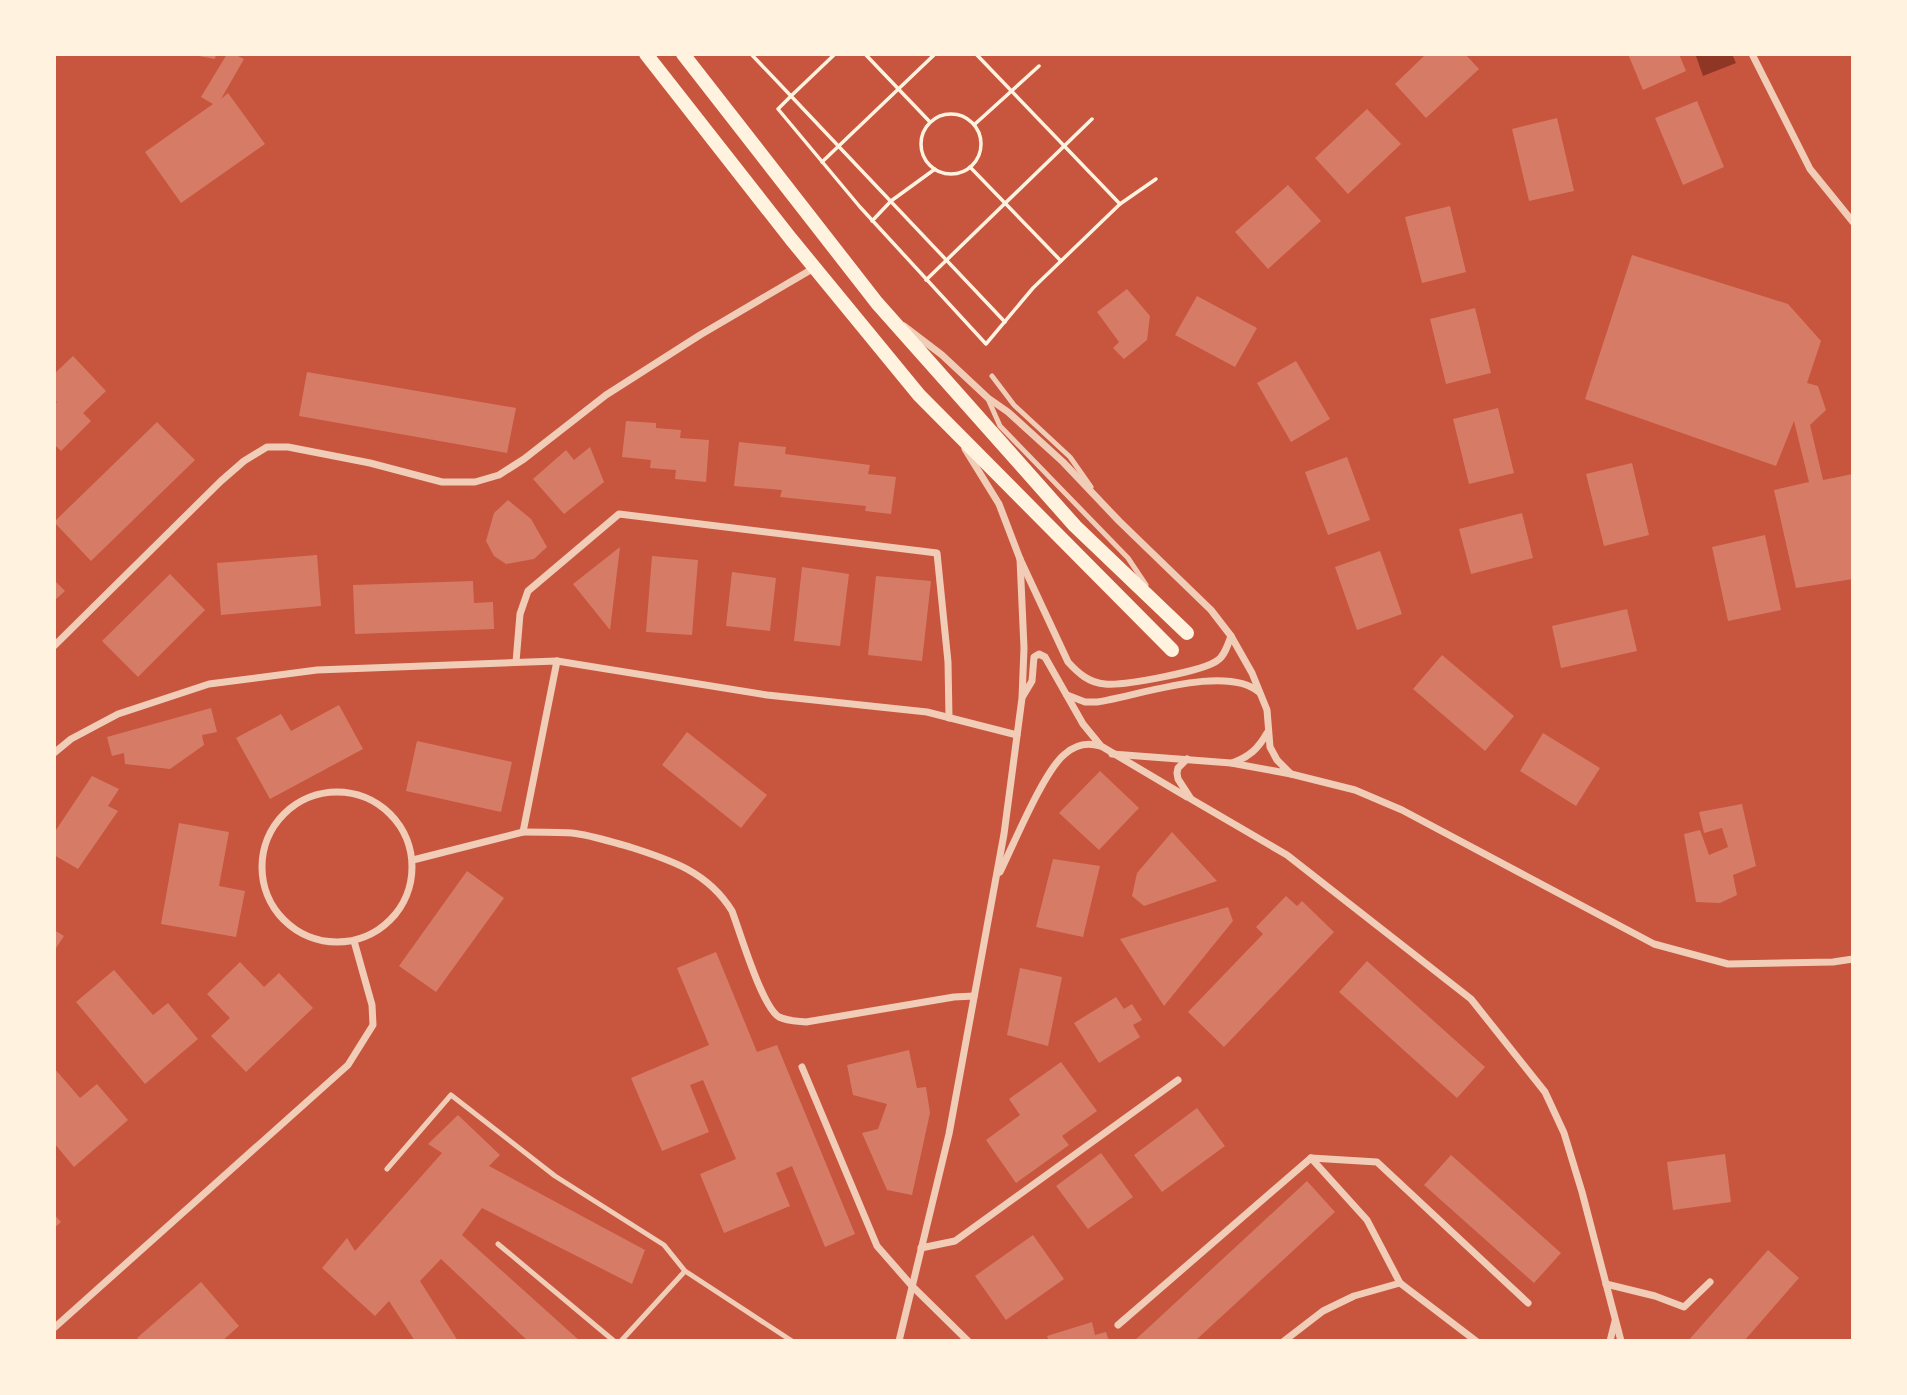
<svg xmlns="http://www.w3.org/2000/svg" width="1907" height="1395" font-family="'Titillium Web',sans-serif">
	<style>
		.water { fill: #8f3625 }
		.building { fill: #d67c66 }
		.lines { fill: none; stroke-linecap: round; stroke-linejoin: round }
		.path { stroke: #fff3e0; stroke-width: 3.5 }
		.service { stroke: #f1ccb7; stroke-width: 5 }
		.minor { stroke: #f1ccb7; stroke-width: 7 }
		.secondary { stroke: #fff3e0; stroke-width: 14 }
	</style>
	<rect width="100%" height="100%" fill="#c8553d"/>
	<!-- water -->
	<path class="water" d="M1699 54H1732L1736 63 1703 76 1696 56Z"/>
	<!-- building -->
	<g class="building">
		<path d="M188 54H216L215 59Z"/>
		<path d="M227 54H234L244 59 221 99 228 93 265 144 181 203 145 152 213 104 201 97Z"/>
		<path d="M1426 54H1465L1479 69 1426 118 1395 84Z"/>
		<path d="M1628 54H1679L1686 71 1643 90Z"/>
		<path d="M1697 101 1724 167 1683 185 1655 118Z"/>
		<path d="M1367 109 1401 144 1348 194 1315 158Z"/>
		<path d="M1557 118 1574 191 1529 201 1512 129Z"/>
		<path d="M1288 185 1321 221 1268 269 1235 232Z"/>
		<path d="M1450 206 1466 272 1422 283 1405 217Z"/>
		<path d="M1632 255 1788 304 1821 341 1807 383 1818 386 1826 410 1810 425 1823 480 1853 474V579L1796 588 1774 490 1809 482 1794 421 1776 466 1585 399Z"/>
		<path d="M1127 289 1150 316 1147 340 1124 359 1113 348 1119 342 1097 312Z"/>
		<path d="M1197 296 1257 328 1235 367 1175 335Z"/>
		<path d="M1475 308 1491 373 1446 384 1430 319Z"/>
		<path d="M73 356 106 391 83 413 91 421 61 451 54 444V405L57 402 54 399V374Z"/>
		<path d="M1296 361 1330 419 1291 442 1257 383Z"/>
		<path d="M307 372 516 408 507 453 299 416Z"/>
		<path d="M1498 408 1514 473 1469 484 1453 419Z"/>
		<path d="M626 421 656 423V428L681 430 680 438 709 440 706 482 675 479 676 470 650 468 651 460 622 457Z"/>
		<path d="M157 422 195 460 91 561 54 522Z"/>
		<path d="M739 442 786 447 785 454 870 465 868 474 896 477 891 514 865 511 866 506 780 497 782 490 734 486Z"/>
		<path d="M590 447 604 482 564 514 533 479 566 450 574 460Z"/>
		<path d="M1347 457 1370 520 1328 535 1305 472Z"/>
		<path d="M1632 463 1649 535 1604 546 1586 474Z"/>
		<path d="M508 500 531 519 547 547 534 559 506 564 494 556 486 541 494 513Z"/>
		<path d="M1522 513 1533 558 1471 574 1459 529Z"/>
		<path d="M1765 535 1781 610 1728 621 1712 547Z"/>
		<path d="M620 547 610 630 573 584Z"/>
		<path d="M1380 551 1402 614 1357 630 1335 567Z"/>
		<path d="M317 555 321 606 221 615 217 563Z"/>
		<path d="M652 556 698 560 692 635 646 632Z"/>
		<path d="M802 567 849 574 840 646 794 641Z"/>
		<path d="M732 572 776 578 770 631 726 626Z"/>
		<path d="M170 574 205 610 138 677 102 641Z"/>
		<path d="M876 576 931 581 922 661 868 655Z"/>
		<path d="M54 580 65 591 54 601Z"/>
		<path d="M473 581 474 603 493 602 494 629 355 634 353 585Z"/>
		<path d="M1627 609 1637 651 1561 668 1552 626Z"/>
		<path d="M1442 655 1514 716 1485 751 1413 689Z"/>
		<path d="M339 705 363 749 270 799 236 738 281 714 291 731Z"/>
		<path d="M211 708 217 732 202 735 204 745 170 769 125 764 124 753 112 756 107 737Z"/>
		<path d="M687 732 767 795 741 828 662 765Z"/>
		<path d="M1543 733 1600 768 1576 806 1520 771Z"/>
		<path d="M417 741 512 762 501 812 406 791Z"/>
		<path d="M1100 771 1139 808 1099 850 1059 813Z"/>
		<path d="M92 776 119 789 108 806 118 811 78 869 54 855V833Z"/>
		<path d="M1742 804 1756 866 1733 875 1737 895 1720 903 1696 902 1684 834 1700 830 1709 855 1728 847 1722 828 1704 833 1699 812Z"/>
		<path d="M179 823 229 832 219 886 245 891 236 937 161 924Z"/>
		<path d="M1172 832 1217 881 1144 906 1132 896 1137 873Z"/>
		<path d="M1053 859 1100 866 1083 937 1036 927Z"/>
		<path d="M467 871 504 898 436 992 399 966Z"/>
		<path d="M1286 896 1297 906 1302 901 1334 932 1224 1047 1188 1012 1263 934 1256 927Z"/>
		<path d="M1228 907 1233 921 1164 1006 1120 939Z"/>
		<path d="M54 930 64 936 54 951Z"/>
		<path d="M716 952 757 1052 777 1045 855 1234 825 1247 792 1166 776 1173 790 1206 724 1233 700 1174 736 1159 703 1080 690 1085 709 1132 662 1151 631 1078 709 1045 677 968Z"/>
		<path d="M1367 961 1485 1067 1457 1098 1339 992Z"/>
		<path d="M240 962 264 987 279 973 313 1008 246 1072 211 1036 230 1018 207 994Z"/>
		<path d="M1020 968 1062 977 1048 1046 1007 1035Z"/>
		<path d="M114 970 153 1015 168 1003 198 1039 145 1084 76 1002Z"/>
		<path d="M1116 997 1124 1009 1132 1004 1142 1020 1133 1025 1140 1037 1099 1063 1074 1023Z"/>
		<path d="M909 1050 917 1088 926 1087 930 1113 912 1195 887 1190 862 1133 878 1129 887 1104 853 1095 847 1065Z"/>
		<path d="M1061 1062 1097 1111 1062 1136 1069 1145 1016 1183 986 1140 1020 1115 1009 1099Z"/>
		<path d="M54 1068 80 1098 97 1084 128 1120 74 1167 54 1143Z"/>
		<path d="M1197 1108 1225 1146 1162 1192 1134 1155Z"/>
		<path d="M458 1115 500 1155 489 1166 645 1250 632 1284 482 1208 462 1235 580 1341H528L441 1259 420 1281 458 1341H415L389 1301 375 1316 322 1268 347 1238 355 1251 442 1153 428 1144Z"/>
		<path d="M1101 1153 1133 1197 1088 1229 1056 1186Z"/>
		<path d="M1725 1154 1731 1202 1673 1210 1667 1162Z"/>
		<path d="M1451 1155 1561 1253 1534 1283 1424 1185Z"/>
		<path d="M1307 1181 1335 1212 1195 1341H1134Z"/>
		<path d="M54 1214 61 1222 54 1228Z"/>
		<path d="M1033 1235 1064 1279 1006 1320 975 1276Z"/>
		<path d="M1768 1250 1799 1278 1744 1341H1688Z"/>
		<path d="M201 1282 239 1326 222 1341H140L137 1338Z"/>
		<path d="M1092 1322 1095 1335 1106 1332 1109 1341H1049L1047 1336Z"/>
	</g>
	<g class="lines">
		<!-- path -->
		<g class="path">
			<path d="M751 54 791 96 778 109 860 207 986 344 1033 288 1120 204 976 54"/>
			<path d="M835 54 791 96 1005 322"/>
			<path d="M865 54 930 122"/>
			<circle cx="951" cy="144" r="30"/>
			<path d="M975 124 1039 66"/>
			<path d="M822 162 935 54"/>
			<path d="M970 167 1061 261"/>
			<path d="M1120 204 1156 179"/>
			<path d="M872 221 891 201 935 169"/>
			<path d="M926 280 1092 119"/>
		</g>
		<!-- service -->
		<g class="service">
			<path d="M992 376 1014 405 1070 457 1091 487"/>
			<path d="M988 399 1000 426 1128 558 1146 585"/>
			<path d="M387 1169 451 1095 555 1176 664 1245 685 1271 792 1341"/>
			<path d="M498 1244 614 1341"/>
			<path d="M621 1341 685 1271"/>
		</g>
		<!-- minor -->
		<g class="minor">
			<path d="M1752 54 1810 169 1853 222"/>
			<path d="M904 326 942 355 988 398 1008 412 1063 462 1119 521 1211 610 1231 636 1252 673 1267 710 1270 747 1277 760 1291 774 1231 763 1112 754"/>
			<path d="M965 449 999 504 1020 559 1068 662C1078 673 1089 683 1105 684 1123 686 1205 671 1218 660 1225 655 1228 644 1231 636"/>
			<path d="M54 646 221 481 244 461 267 447H288L370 463 442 482H475L499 475 524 459 606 395 700 335 814 268"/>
			<path d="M516 662 520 614 528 591 619 514 937 553 948 662 949 718"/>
			<path d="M1067 695 1085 702H1097C1137 696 1226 664 1259 692"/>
			<path d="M1023 696 1032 681 1034 657 1039 654 1045 657 1083 724 1101 746 1187 797"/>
			<path d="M54 753 71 739 118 714 209 684 317 670 557 661 767 695 927 712 1017 735"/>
			<path d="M1187 759 1178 768 1177 773 1178 779 1191 799 1287 855 1471 999 1545 1092 1564 1133 1582 1192 1621 1341"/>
			<path d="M1232 763C1249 757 1258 749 1267 733"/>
			<path d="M1291 774 1355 790 1402 810 1654 944 1728 964 1833 962 1853 959"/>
			<circle cx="337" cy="867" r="75"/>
			<path d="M523 832C539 832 556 832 572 833 591 835 611 842 630 847 671 860 708 872 732 911 740 932 762 1007 779 1017 787 1021 797 1021 806 1022L954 997 974 996"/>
			<path d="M413 860 523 832 557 661"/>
			<path d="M1000 872C1013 846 1044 770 1065 754 1075 745 1087 742 1100 746"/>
			<path d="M802 1067 877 1246 912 1286 968 1341"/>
			<path d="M1311 1158 1377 1162 1528 1303"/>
			<path d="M921 1248 955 1241 1178 1080"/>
			<path d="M1606 1284 1655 1296 1684 1307 1710 1282"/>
			<path d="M1118 1325 1311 1158 1367 1220 1400 1283"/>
			<path d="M54 1328 348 1065 373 1025 372 1005 354 941"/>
			<path d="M899 1341 949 1134 1004 834 1022 698 1024 648 1020 559"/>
			<path d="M1284 1341 1323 1311 1354 1296 1400 1283 1476 1341"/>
			<path d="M1610 1341 1615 1321"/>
		</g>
		<!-- secondary -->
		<g class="secondary">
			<path d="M646 54 791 239 919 395 1172 650"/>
			<path d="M683 54 877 303 1075 526 1187 633"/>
		</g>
	</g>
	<!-- border -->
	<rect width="1907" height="1395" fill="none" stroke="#fff3e0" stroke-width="112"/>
</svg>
